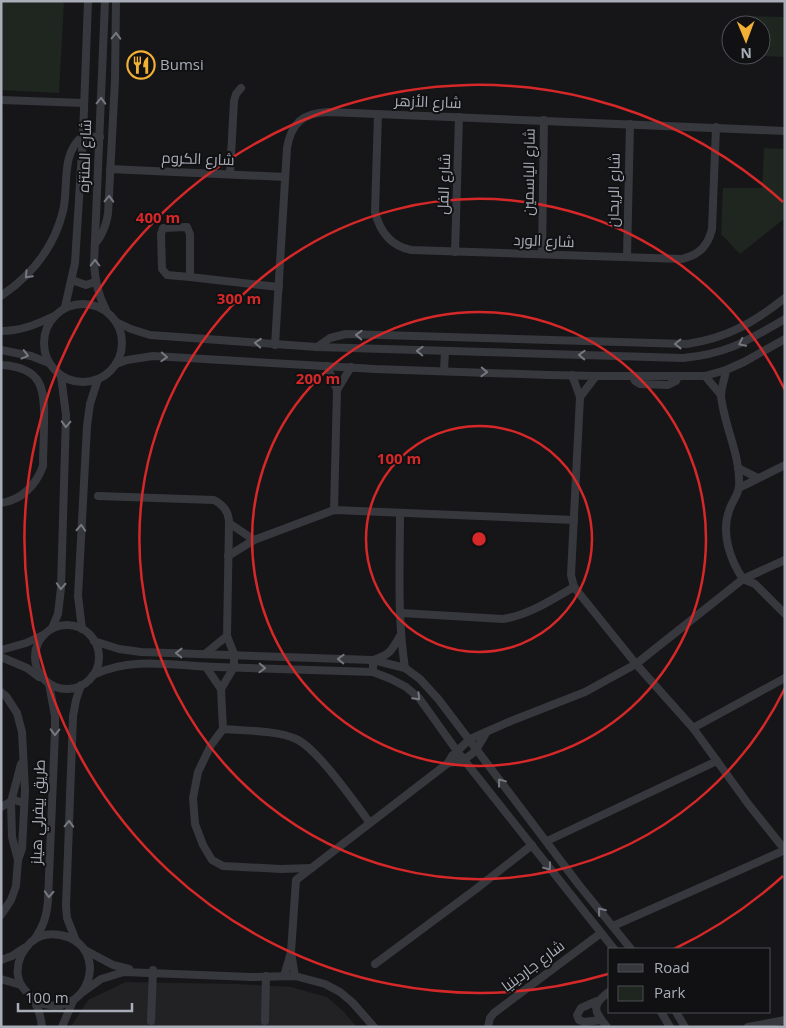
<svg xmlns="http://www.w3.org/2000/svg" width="786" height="1028" font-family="'Open Sans',Cairo,sans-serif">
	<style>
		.built { fill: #222225 }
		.green { fill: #1e261f }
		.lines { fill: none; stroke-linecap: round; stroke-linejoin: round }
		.minor { stroke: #37383d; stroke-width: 8 }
		.oneway { stroke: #757881 }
		.ring { fill: none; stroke: #d62828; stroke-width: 2.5 }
		.labels { text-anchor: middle; stroke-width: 4; stroke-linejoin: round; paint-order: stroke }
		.poi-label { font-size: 15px; fill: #a8adb8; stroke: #111113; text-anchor: start }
		.street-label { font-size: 15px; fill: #a8adb8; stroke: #111113 }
		.centre { fill: #d62828; stroke: #111113; stroke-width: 2.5 }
		.ring-label { font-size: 15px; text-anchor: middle; font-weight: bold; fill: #d62828; stroke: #111113; stroke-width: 4; stroke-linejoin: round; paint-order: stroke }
	</style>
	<rect width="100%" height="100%" fill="#161618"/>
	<!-- built -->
	<path class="built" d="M126 982 236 984 291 987 327 997 343 1011 357 1027H71L88 1000Z"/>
	<!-- green -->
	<g class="green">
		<path d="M1 1H64L59 93 1 90Z"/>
		<path d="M745 16 785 17V57L743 55H761V25H744Z"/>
		<path d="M764 148 785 149V218L740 254 721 234 723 188H762Z"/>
	</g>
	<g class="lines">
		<!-- minor -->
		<g class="minor">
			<path d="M105 1 94 264C95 281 98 295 106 310"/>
			<path d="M1 100 84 103"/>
			<path d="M378 114 375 212C380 232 391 246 411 250L682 259C699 255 708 246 712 229L716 127"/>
			<path d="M110 169 285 177"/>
			<path d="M230 174 234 101 236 94 241 88"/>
			<path d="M95 244C103 234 106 226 108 214L115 80 116 1"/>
			<path d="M455 252 459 117"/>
			<path d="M542 254 544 120"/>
			<path d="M627 257 630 124"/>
			<path d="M190 277 167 275 162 269 161 234 163 228 187 227 190 234V277L279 287"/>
			<path d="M72 280 86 285 95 282"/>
			<path d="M1 296C32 275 54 248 63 211 69 186 60 154 83 136L100 137"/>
			<circle cx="83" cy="343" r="39"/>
			<path d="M65 307 75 263 83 136 88 1"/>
			<path d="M116 322 131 329 150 335 317 347 683 358C727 354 747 341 785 319"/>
			<path d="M1 331C20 331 35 325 52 317"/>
			<path d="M275 345 287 148C291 123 303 113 328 112L785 131"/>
			<path d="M317 347 330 338 346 334 687 344C727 338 753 323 785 298"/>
			<path d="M1 350 31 356 49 363"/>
			<path d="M116 364 127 360 153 356 375 369 548 375 596 376H705L726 370 744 362 785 339"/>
			<path d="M1 365C42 367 45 388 44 423 44 438 43 452 43 466 36 485 22 500 1 503"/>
			<path d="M327 366 337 390 334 510"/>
			<path d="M726 370C725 378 721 388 721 396 724 426 741 456 739 486 739 494 731 503 729 511 721 533 730 560 743 579L785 560"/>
			<path d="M444 371 445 351"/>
			<path d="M572 375 580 397 571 575 574 587 636 664 693 728 749 805 785 850"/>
			<path d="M633 376 635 381 640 384 668 385 676 381 678 376"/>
			<path d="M705 376 721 395"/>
			<path d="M337 390 351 367"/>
			<path d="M580 397 596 376"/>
			<path d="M738 468 758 478"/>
			<path d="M739 488 785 465"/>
			<path d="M98 496 214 500C224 505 229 512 229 523L227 636 234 654V667L221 689"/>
			<path d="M400 513C400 564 397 617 405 668"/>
			<path d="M229 523 254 540"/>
			<path d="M228 556 254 540 334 510 574 520"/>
			<path d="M401 613 503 619C529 615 551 600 574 587"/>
			<circle cx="67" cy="657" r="32"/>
			<path d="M52 628 58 614 61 588 66 415 61 376"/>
			<path d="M82 629 78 596 87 426 90 404 98 379"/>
			<path d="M94 641 119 649 141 652 373 660 405 668 420 679 439 700 579 885 631 949"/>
			<path d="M1 650 26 643 43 635"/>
			<path d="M206 653 227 636"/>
			<path d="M1 657 27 668 39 677"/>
			<path d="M206 667 221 689 223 729 211 745 198 772 193 798 195 824 203 845 212 860 223 866 281 869 312 868"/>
			<path d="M373 672V660C390 655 392 650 400 636"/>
			<path d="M93 675C133 656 174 666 217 667 269 669 321 670 373 672L391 679 406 687 419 698 457 751 614 949"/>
			<path d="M1 692 6 696 17 713 22 732 25 790 22 849 18 860 16 886 11 900 1 915"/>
			<path d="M693 728 785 678"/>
			<path d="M223 729C245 731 276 730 296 739 317 748 355 803 370 823"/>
			<path d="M448 763C471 760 476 752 486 733"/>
			<path d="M1 807 14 800 24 803"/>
			<path d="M547 841 717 761"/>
			<path d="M18 860 12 837 11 802 21 764"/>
			<path d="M613 926 785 850"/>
			<path d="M34 940C43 927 47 916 48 900L55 732V716L49 684"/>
			<path d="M76 941 67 918 66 906 73 716 76 700 81 685"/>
			<path d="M85 950 113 965 129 969"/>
			<path d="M291 952 295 976"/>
			<path d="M1 960 12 956 24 948"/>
			<path d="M375 964 476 889 532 845"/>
			<path d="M284 976 291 952 296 880 448 763 452 756 470 739 511 721 585 692 636 664 743 579 755 584 785 614"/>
			<path d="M1 979 21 985"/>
			<path d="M83 992 101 979 124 972 251 977 295 976 325 984 340 992 352 1002 374 1027"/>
			<path d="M33 1000C90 1027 113 944 60 935 50 933 39 935 31 942 22 951 16 963 18 976 20 988 28 992 34 1001 39 1009 41 1018 42 1027"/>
			<path d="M597 1001 581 1008 577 1015 579 1020 584 1022 601 1020"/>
			<path d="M661 1012 670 1027"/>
			<path d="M676 1012 685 1027"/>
			<path d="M151 1021 153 970"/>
			<path d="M265 1021 266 976"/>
			<path d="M62 1027 73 1001"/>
			<path d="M488 1027 490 1018 494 1013 601 933"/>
			<path d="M607 1027C593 1010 591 1005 610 991"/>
			<path d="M748 1027 785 1020"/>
		</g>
	</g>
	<!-- one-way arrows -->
	<defs><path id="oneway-chevron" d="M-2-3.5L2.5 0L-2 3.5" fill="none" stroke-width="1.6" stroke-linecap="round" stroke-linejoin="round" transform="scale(1.25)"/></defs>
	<g class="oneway">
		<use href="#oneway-chevron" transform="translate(116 36) rotate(-89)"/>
		<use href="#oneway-chevron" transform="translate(101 101) rotate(-88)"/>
		<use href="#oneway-chevron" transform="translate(109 199) rotate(-88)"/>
		<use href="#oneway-chevron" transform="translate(95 263) rotate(-90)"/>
		<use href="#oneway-chevron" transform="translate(28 275) rotate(134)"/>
		<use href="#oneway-chevron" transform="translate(359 335) rotate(-178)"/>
		<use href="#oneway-chevron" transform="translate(258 343) rotate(-176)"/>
		<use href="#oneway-chevron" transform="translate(742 343) rotate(154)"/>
		<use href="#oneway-chevron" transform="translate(678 344) rotate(179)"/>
		<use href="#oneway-chevron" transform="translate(420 351) rotate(-178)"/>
		<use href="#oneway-chevron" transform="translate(25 355) rotate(15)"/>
		<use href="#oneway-chevron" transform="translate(582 355) rotate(-178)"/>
		<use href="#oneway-chevron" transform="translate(164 357) rotate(3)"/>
		<use href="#oneway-chevron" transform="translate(484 372) rotate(2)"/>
		<use href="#oneway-chevron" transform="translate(66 424) rotate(92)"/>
		<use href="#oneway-chevron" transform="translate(81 528) rotate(-87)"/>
		<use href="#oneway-chevron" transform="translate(61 586) rotate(93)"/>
		<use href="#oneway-chevron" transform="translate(179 653) rotate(-179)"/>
		<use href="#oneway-chevron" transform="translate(341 659) rotate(-178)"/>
		<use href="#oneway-chevron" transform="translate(262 668) rotate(2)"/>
		<use href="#oneway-chevron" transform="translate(417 697) rotate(46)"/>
		<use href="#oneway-chevron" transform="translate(55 732) rotate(91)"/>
		<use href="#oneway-chevron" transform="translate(501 782) rotate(-127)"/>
		<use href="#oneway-chevron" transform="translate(69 824) rotate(-88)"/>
		<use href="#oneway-chevron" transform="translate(548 867) rotate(53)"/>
		<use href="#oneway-chevron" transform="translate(49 894) rotate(93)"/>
		<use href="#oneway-chevron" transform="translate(601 911) rotate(-129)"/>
	</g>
	<!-- distance rings -->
	<g class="ring">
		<circle cx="479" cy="539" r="113"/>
		<circle cx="479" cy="539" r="227"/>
		<path d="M785 688A340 340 0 1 1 785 390"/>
		<path d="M783 876A454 454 0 0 1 674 949M608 974A454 454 0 1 1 783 202"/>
	</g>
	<!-- icons -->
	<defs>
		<g id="restaurant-ring" transform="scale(1.4375)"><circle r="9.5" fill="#111113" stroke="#f2b134" stroke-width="1.5"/><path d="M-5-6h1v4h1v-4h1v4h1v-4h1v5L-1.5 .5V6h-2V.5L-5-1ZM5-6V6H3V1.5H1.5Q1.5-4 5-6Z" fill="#f2b134"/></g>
	</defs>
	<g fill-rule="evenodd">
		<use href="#restaurant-ring" x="141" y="65"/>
	</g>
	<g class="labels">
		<!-- poi labels -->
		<g class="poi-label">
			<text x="160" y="70">Bumsi</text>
		</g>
		<!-- street labels -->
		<g class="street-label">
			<text transform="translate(428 102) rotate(2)" y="5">شارع الأزهر</text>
			<text transform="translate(85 156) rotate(-88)" y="5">شارع المنتزه</text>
			<text transform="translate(198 159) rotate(2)" y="5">شارع الكروم</text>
			<text transform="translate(529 172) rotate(-89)" y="5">شارع الياسمين</text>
			<text transform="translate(444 184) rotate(-88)" y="5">شارع الفل</text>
			<text transform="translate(614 190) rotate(-89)" y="5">شارع الريحان</text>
			<text transform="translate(544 241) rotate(2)" y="5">شارع الورد</text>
			<text transform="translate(38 812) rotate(-88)" y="5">طريق بيفرلي هيلز</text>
			<text transform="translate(533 966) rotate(-37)" y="5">شارع جاردينيا</text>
		</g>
	</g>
	<circle cx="479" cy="539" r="8" class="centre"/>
	<g class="ring-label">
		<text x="158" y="223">400 m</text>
		<text x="239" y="304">300 m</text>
		<text x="318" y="384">200 m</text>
		<text x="399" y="464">100 m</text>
	</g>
	<!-- border -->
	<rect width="786" height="1028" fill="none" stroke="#a8adb8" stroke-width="5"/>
	<!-- legend -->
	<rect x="608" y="948" width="162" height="65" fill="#111113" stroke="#4d4f55"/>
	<rect x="618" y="964" width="25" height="8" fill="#37383d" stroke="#4d4f55"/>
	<text x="654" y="973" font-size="15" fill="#a8adb8">Road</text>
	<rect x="618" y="986" width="25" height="15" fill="#1e261f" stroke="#4d4f55"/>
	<text x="654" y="998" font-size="15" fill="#a8adb8">Park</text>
	<!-- north arrow -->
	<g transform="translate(746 40) rotate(179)"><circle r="24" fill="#111113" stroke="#4d4f55"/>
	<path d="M0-4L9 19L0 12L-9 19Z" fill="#f2b134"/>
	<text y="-8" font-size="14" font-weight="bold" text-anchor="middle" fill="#a8adb8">N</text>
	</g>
	<!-- scale -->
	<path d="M18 1003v8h114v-8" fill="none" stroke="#a8adb8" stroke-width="2.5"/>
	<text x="25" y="1003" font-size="15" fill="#a8adb8" stroke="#111113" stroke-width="4" paint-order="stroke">100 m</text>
</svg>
